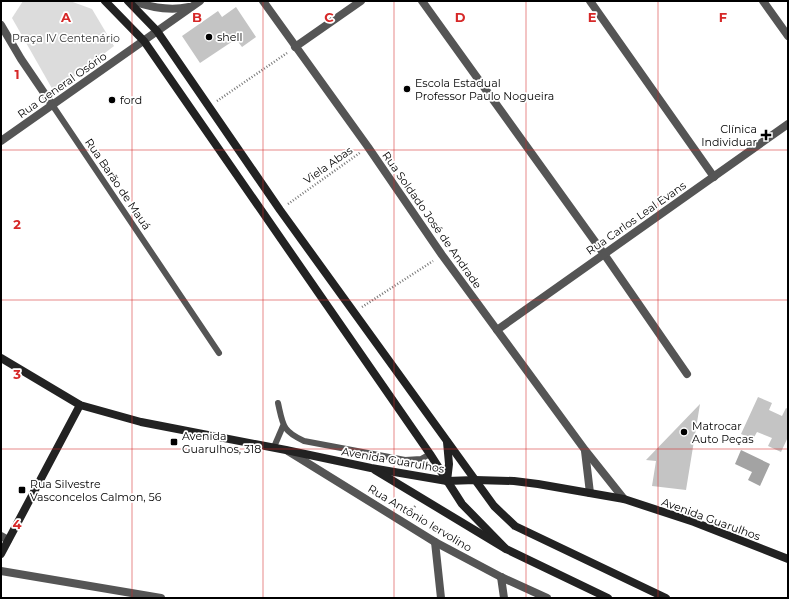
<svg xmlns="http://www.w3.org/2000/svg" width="789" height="599" font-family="Montserrat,sans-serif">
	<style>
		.green { fill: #dcdcdc }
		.water { fill: #a3a3a3 }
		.building { fill: #c4c4c4 }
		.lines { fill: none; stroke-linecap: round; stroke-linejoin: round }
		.path { stroke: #777; stroke-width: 2.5; stroke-dasharray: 1 2; stroke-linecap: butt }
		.service { stroke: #555; stroke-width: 6 }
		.minor { stroke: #555; stroke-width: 8 }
		.tertiary { stroke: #555; stroke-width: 8 }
		.secondary { stroke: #222; stroke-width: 8 }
		.grid { fill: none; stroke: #d62828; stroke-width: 1; stroke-opacity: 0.55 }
		.poi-dot { fill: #000; stroke: #fff; stroke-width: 1.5 }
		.labels { text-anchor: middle; stroke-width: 3.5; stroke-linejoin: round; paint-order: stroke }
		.poi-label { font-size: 11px; fill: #000; stroke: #fff; text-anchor: start }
		.park-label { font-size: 11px; fill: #333; stroke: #fff }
		.street-label { font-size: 11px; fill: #000; stroke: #fff }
		.grid-label { font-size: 13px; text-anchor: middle; font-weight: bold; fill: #d62828; stroke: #fff; stroke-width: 3.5; stroke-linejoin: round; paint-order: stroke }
	</style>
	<rect width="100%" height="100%" fill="#fff"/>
	<!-- green -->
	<path class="green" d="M23 1H70L92 9 114 46 54 92 12 18Z"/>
	<!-- water -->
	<path class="water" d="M741 450 770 464 760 486 748 480 752 472 735 464Z"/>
	<!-- building -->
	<g class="building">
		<path d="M236 7 256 37 242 47 236 39 200 63 182 36 218 11 222 17Z"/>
		<path d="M758 397 772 403 769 410 782 416 786 408 788 409V437L781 452 768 446 772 438 757 432 753 439 741 434Z"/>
		<path d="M700 404 686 490 652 486 656 461 646 460Z"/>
	</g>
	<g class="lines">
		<!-- path -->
		<g class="path">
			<path d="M217 101 287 53"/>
			<path d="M288 204 361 152"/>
			<path d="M362 307 433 261"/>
			<path d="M409 514 416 505"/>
		</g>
		<!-- service -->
		<g class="service">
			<path d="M53 106 219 353"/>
			<path d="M278 403C283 425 282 431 304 441L405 460 421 459 430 454"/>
			<path d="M274 447 283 426"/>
		</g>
		<!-- minor -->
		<g class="minor">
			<path d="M133 1C152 8 169 11 189 7"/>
			<path d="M263 1 368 147 442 255 497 330"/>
			<path d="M422 1 604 254 687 374"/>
			<path d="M590 1 714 177"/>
			<path d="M763 1 788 36"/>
			<path d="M1 25 21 59 53 106"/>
			<path d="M295 47 361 1"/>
			<path d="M1 141 200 1"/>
			<path d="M288 451 435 542 501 577 547 598"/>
			<path d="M1 536 8 540"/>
			<path d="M435 542 441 598"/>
			<path d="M1 571 161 598"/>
			<path d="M501 577 504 598"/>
		</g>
		<!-- tertiary -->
		<g class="tertiary">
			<path d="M585 451 590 493"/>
			<path d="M624 499 585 450 497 330 788 124"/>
		</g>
		<!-- secondary -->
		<g class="secondary">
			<path d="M105 1 144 41 430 454 462 504 506 549"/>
			<path d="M128 1 157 31 280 210 494 506 515 526 666 598"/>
			<path d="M1 358 80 405 141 422 286 450 371 468 447 481 475 480 514 481 538 484 624 499 694 522 788 559"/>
			<path d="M375 470 506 549 608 598"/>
			<path d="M447 481 449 464 447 442"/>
			<path d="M1 554 80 405"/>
		</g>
	</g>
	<!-- grid -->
	<path class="grid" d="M132 1V598M263 1V598M394 1V598M526 1V598M658 1V598M1 150H788M1 300H788M1 449H788"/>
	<!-- markers -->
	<g class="poi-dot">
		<circle cx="209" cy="37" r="4"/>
		<circle cx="407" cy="89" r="4"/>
		<circle cx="112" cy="100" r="4"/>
		<path d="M764 129h4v4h4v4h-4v4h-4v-4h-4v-4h4z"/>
		<circle cx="684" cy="432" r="4"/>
		<rect x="170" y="438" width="8" height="8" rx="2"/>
		<rect x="18" y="486" width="8" height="8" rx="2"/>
	</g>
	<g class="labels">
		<!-- poi labels -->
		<g class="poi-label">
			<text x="217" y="41">shell</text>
			<text x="415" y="87">Escola Estadual<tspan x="415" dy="13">Professor Paulo Nogueira</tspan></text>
			<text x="120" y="104">ford</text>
			<text x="757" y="133" text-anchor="end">Clínica<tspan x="757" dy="13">Individuar</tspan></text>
			<text x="692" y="430">Matrocar<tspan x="692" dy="13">Auto Peças</tspan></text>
			<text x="182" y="440">Avenida<tspan x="182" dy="13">Guarulhos, 318</tspan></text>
			<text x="30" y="488">Rua Silvestre<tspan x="30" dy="13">Vasconcelos Calmon, 56</tspan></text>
		</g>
		<!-- park labels -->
		<g class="park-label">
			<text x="66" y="42">Praça IV Centenário</text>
		</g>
		<!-- street labels -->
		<g class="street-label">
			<text transform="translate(62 85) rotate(-35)" y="4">Rua General Osório</text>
			<text transform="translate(328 165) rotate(-35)" y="4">Viela Abas</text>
			<text transform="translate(118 184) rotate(56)" y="4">Rua Barão de Mauá</text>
			<text transform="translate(636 218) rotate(-35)" y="4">Rua Carlos Leal Evans</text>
			<text transform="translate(432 220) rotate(55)" y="4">Rua Soldado José de Andrade</text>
			<text transform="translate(393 460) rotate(10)" y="4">Avenida Guarulhos</text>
			<text transform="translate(420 518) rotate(31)" y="4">Rua Antônio Iervolino</text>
			<text transform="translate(711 519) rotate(20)" y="4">Avenida Guarulhos</text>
		</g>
	</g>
	<g class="grid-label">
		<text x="66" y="22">A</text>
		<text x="197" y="22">B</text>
		<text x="329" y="22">C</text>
		<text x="460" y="22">D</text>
		<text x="592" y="22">E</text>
		<text x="723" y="22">F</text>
		<text x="17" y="79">1</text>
		<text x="17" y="229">2</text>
		<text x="17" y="379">3</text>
		<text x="17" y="529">4</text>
	</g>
	<!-- border -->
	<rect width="789" height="599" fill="none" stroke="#000000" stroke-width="4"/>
</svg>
